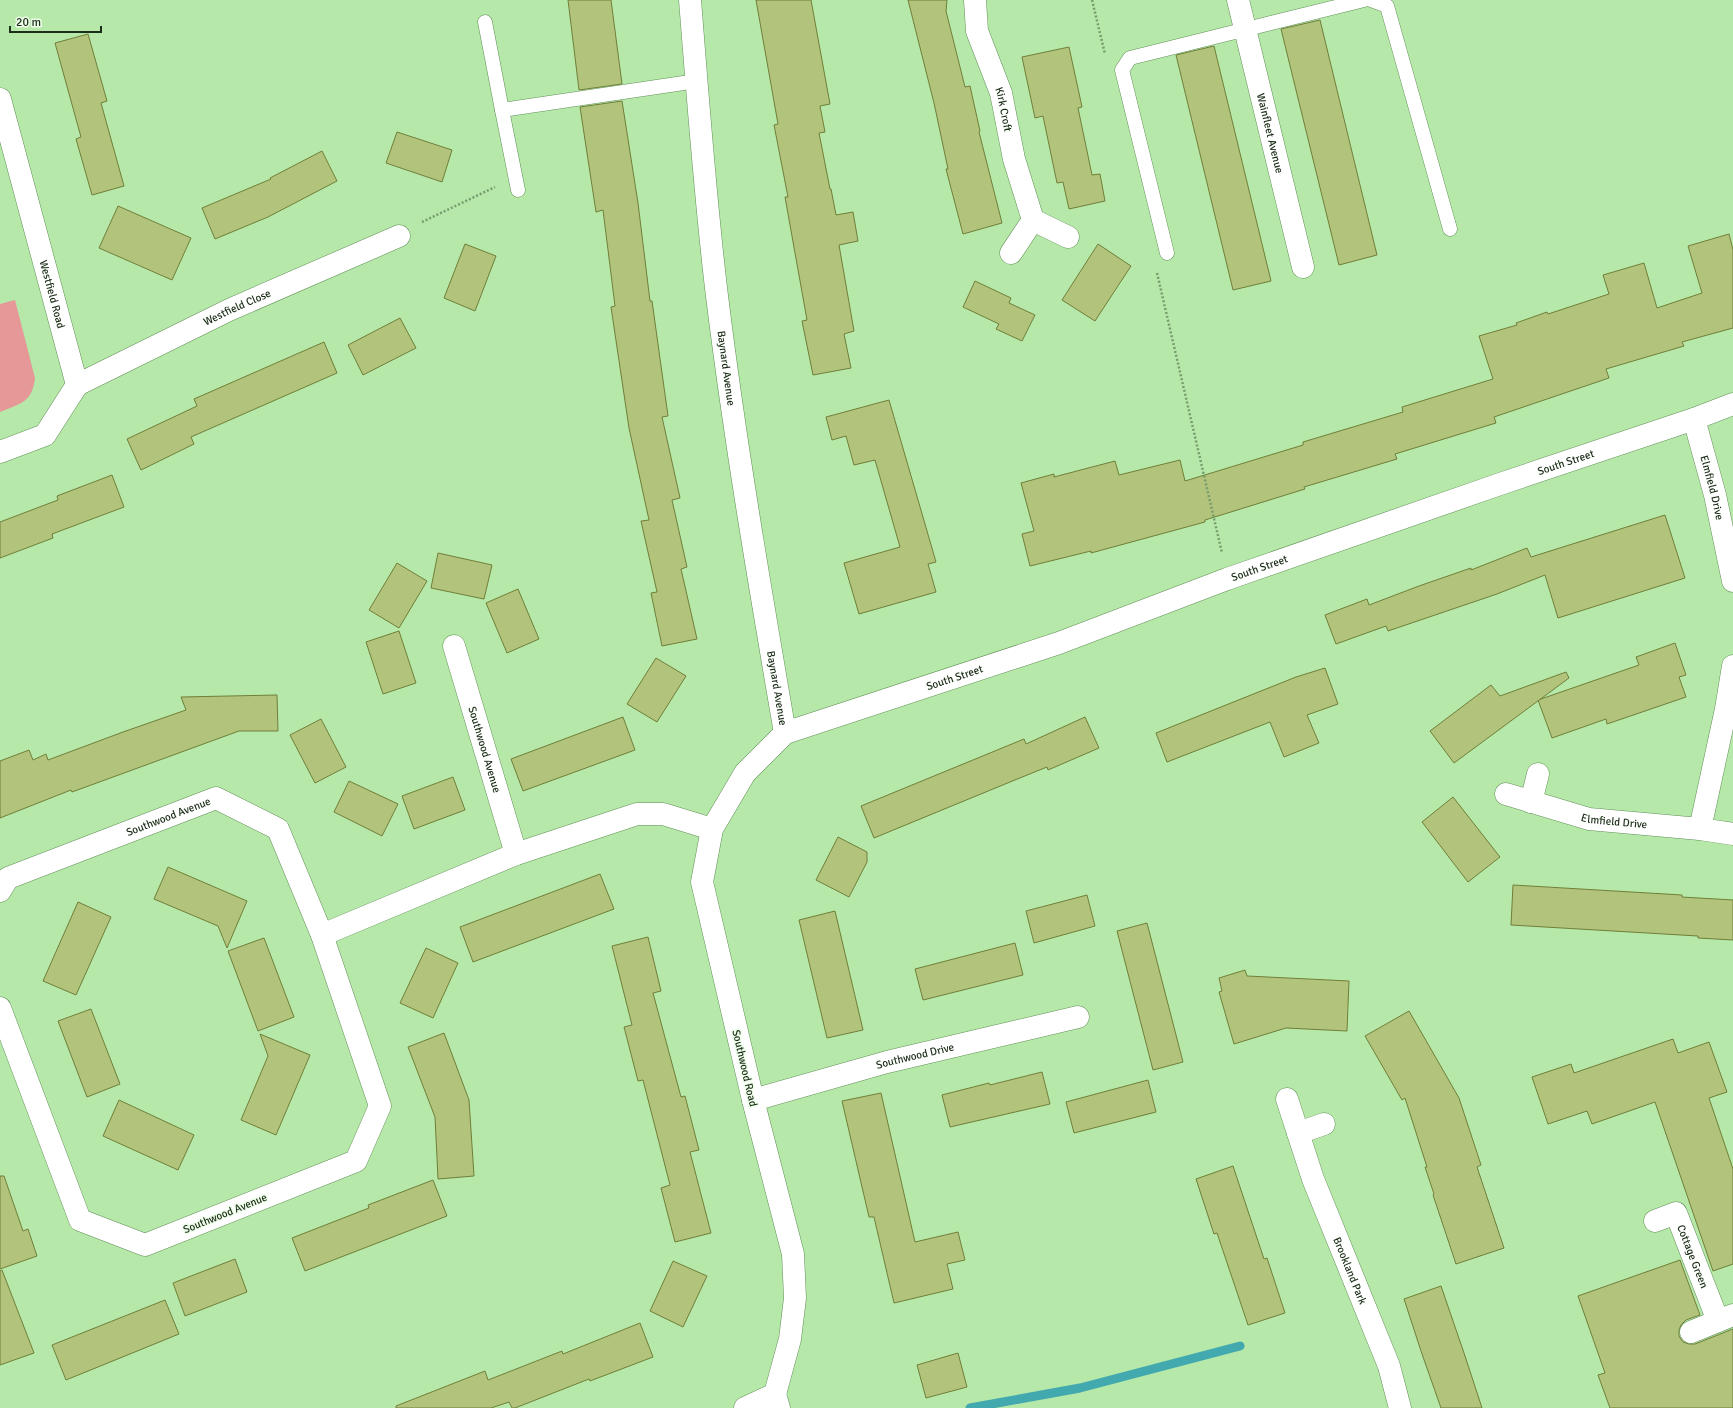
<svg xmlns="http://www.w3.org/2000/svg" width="1733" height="1408" font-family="Signika,sans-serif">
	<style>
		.green { fill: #e59897 }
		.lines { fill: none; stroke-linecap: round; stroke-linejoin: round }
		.stream { stroke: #42a9ae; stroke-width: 9 }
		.building { fill: #b2c37b; stroke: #6f7f38 }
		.service-casing { stroke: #629057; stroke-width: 15 }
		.minor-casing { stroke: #629057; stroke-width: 23 }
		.tertiary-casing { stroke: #629057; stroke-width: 23 }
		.secondary-casing { stroke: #629057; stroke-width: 23 }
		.path { stroke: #779c6e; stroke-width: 2.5; stroke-dasharray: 2 2; stroke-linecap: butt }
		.service { stroke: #fff; stroke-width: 14 }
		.minor { stroke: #fff; stroke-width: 22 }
		.tertiary { stroke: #fff; stroke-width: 22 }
		.secondary { stroke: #fff; stroke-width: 22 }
		.labels { text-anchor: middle; stroke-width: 3; stroke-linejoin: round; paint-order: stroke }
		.street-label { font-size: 11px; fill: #1b2e17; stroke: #effeeb }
	</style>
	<rect width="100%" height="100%" fill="#b6e8aa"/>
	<!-- green -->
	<path class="green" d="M15 300 35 378C32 403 21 403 0 412V304Z"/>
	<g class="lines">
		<!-- stream -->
		<path class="stream" d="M970 1408 1080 1388 1240 1346"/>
	</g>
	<!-- building -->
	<g class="building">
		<path d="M568 0H611L622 84 579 90Z"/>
		<path d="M756 0H811L830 104 820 106 825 132 819 133 830 189H831L836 215 853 212 858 241 839 245 854 331 844 334 851 368 813 375 802 321 807 320 785 197H788L774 125 778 124Z"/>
		<path d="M908 0H947L946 11 965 87 970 86 980 131 979 132 1002 223 963 234 946 169H948L934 103Z"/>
		<path d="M1320 20 1377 255 1339 265 1281 29Z"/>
		<path d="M88 34 107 101 101 103 124 186 92 195 76 139 81 137 55 43Z"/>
		<path d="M1214 46 1271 281 1233 290 1176 55Z"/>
		<path d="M1069 47 1082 107 1078 108 1092 175 1100 174 1105 201 1069 209 1063 182 1057 183 1043 116 1035 118 1022 57Z"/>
		<path d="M622 101 638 203 650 301H652L668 416 662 417 680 498 672 500 687 567 681 569 697 639 662 646 651 593 657 592 641 521 649 520 629 428 611 307 615 306 603 210 596 212 580 107Z"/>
		<path d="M397 132 452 150 442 182 386 163Z"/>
		<path d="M322 151 337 181 268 217 215 239 202 208 271 179 270 178Z"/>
		<path d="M118 206 191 238 172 280 99 248Z"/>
		<path d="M1729 234 1733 250V328L1682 342 1684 346 1606 369 1609 378 1494 417 1496 423 1395 454 1397 459 1304 487 1305 489 1205 520V522L1091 553V551L1030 566 1022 534 1034 531 1021 483 1054 474V477L1115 461 1119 475 1180 460 1185 481 1303 445V442L1403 412 1402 407 1493 379 1479 336 1517 325 1516 323 1547 312 1548 314 1609 294 1603 275 1644 263 1657 308 1702 293 1688 246Z"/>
		<path d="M465 244 496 256 475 311 444 298Z"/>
		<path d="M1098 244 1131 266 1095 321 1062 300Z"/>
		<path d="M975 281 1011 298 1009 303 1035 315 1022 341 996 329 999 324 963 307Z"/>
		<path d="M400 318 416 348 363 375 348 345Z"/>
		<path d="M324 342 337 373 191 437 194 444 141 470 127 439 197 406 194 399Z"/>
		<path d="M889 400 936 562 928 564 936 592 859 614 844 563 900 547 875 460 854 465 846 436 832 440 826 417Z"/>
		<path d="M112 475 124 507 52 534 53 538 0 558V522L58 500 57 496Z"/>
		<path d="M1665 515 1685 578 1558 618 1545 575 1497 594 1388 631 1386 626 1336 644 1325 615 1367 599 1369 605 1419 586 1471 568V570L1527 548 1531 557Z"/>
		<path d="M438 553 492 565 484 599 431 588Z"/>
		<path d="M397 563 427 581 399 628 369 610Z"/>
		<path d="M518 589 539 639 507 653 486 603Z"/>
		<path d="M399 631 416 683 383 694 366 642Z"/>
		<path d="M1675 643 1686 675 1679 677 1686 697 1607 724 1606 719 1552 738 1538 700 1639 665 1636 657Z"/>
		<path d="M656 658 686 676 657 722 627 704Z"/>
		<path d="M1325 668 1338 704 1307 715 1319 743 1284 757 1270 722 1167 762 1156 733 1296 677Z"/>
		<path d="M1566 672 1569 678 1454 763 1430 731 1491 685 1500 696Z"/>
		<path d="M277 695 278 731H239L72 792 71 790 0 818V761L29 750 33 760 46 754 48 760 123 732 186 710 181 697Z"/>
		<path d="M623 717 635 750 523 791 511 759Z"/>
		<path d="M1085 717 1099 748 1048 770 1047 767 1010 782 874 838 861 806 1024 739 1026 744Z"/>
		<path d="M321 719 346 767 315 783 290 735Z"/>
		<path d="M453 777 465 810 414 829 402 796Z"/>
		<path d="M349 781 398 804 382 836 334 812Z"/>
		<path d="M1453 797 1500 857 1468 882 1422 822Z"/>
		<path d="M838 837 867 852V862L849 897 816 880Z"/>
		<path d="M168 867 247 901 227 948 218 926 154 899Z"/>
		<path d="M600 874 614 909 473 962 460 927Z"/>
		<path d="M1513 885 1682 895V897L1733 900V940L1698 938V936L1511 925Z"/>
		<path d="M1087 895 1095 926 1034 943 1026 911Z"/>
		<path d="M78 902 111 917 76 995 43 981Z"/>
		<path d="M835 911 863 1030 827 1038 799 920Z"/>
		<path d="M1147 923 1183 1062 1153 1070 1117 931Z"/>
		<path d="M648 937 661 991 653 993 681 1097 685 1096 699 1150 690 1152 711 1233 675 1242 661 1188 670 1185 643 1080 638 1081 624 1027 632 1025 612 946Z"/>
		<path d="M264 938 294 1017 258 1031 228 951Z"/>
		<path d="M1015 943 1023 975 923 1000 915 969Z"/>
		<path d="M426 948 458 963 433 1018 400 1003Z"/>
		<path d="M1245 970 1247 976 1349 981 1347 1031 1286 1028 1234 1044 1219 992 1222 991 1219 978Z"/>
		<path d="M91 1009 120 1084 87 1097 58 1021Z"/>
		<path d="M1409 1011 1459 1098 1481 1165 1477 1167 1504 1248 1456 1264 1433 1195 1434 1194 1425 1167H1427L1405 1098 1402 1100 1365 1036Z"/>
		<path d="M444 1033 469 1100 474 1176 438 1179 435 1117 408 1047Z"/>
		<path d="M260 1034 310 1055 276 1135 241 1120 268 1056Z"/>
		<path d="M1673 1039 1678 1053 1709 1042 1727 1092 1709 1098 1733 1169V1264L1713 1271 1655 1102 1592 1124 1587 1111 1548 1124 1532 1077 1571 1064 1574 1073Z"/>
		<path d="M1042 1072 1050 1104 950 1127 942 1095 989 1083 990 1085Z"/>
		<path d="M1148 1080 1156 1112 1074 1133 1066 1102Z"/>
		<path d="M881 1093 915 1242 958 1232 965 1260 947 1264 953 1289 894 1303 874 1217H869L842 1101Z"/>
		<path d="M119 1100 194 1135 178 1170 103 1136Z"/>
		<path d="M1233 1166 1264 1259 1267 1258 1285 1313 1248 1325 1217 1233 1214 1234 1196 1179Z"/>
		<path d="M0 1176H4L23 1231 28 1229 37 1256 0 1269Z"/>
		<path d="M433 1180 447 1216 305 1271 292 1238 369 1208 368 1205Z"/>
		<path d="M235 1259 247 1292 185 1316 173 1283Z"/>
		<path d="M1680 1260 1700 1315 1686 1320 1681 1325 1679 1330V1336L1683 1342 1689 1344H1695L1733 1329V1408H1610L1598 1375 1605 1373 1578 1296Z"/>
		<path d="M673 1261 707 1276 683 1327 650 1311Z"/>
		<path d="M2 1270 34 1353 0 1365V1271Z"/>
		<path d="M1441 1286 1465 1356 1482 1408H1441L1422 1354 1404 1299Z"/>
		<path d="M165 1300 179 1334 66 1380 52 1345Z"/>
		<path d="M640 1323 653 1357 590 1381 589 1379 515 1408H512L509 1402 491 1408H396V1406L485 1371 488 1380 562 1351 563 1354Z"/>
		<path d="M958 1353 967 1387 926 1398 917 1365Z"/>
	</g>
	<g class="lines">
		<!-- service casing -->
		<g class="service-casing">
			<g id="service">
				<path d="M1371 0 1387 6 1450 229"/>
				<path d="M485 22 502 110"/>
				<path d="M518 190 502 110 697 81"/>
				<path d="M1167 253 1122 70 1130 58 1364 0"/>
			</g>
		</g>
		<!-- minor casing -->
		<g class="minor-casing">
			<g id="minor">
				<path id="s1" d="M975 0 977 31 1001 93 1014 159 1033 220"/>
				<path id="s2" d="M1238 0 1303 267"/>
				<path id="s3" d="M0 99 77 385 45 435 0 452"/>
				<path d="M1011 253 1033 220 1068 237"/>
				<path id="s4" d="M77 385 229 310 399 236"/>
				<path id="s5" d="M1694 419 1715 495 1733 581"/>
				<path id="s6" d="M454 646 516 854"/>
				<path id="s7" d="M1506 794 1589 819 1700 829 1726 709 1733 666"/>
				<path d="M1531 802 1538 774"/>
				<path d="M1700 829 1733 834"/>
				<path id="s8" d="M0 891 8 878 216 798 278 829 322 935 380 1106 356 1161 145 1245 80 1220 0 1008"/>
				<path d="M322 935 516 854 637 814H663L712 829"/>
				<path id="s9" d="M1287 1099 1313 1179 1389 1366 1400 1408"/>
				<path id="s10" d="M753 1100 887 1062 1078 1017"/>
				<path d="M1298 1133 1324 1124"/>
				<path id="s11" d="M1655 1221 1676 1213 1718 1321"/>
				<path d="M1691 1332 1733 1315"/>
				<path d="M775 1394 779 1408"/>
			</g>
		</g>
		<!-- tertiary casing -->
		<g class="tertiary-casing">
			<path id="tertiary" d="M745 1408 775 1394 790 1339 795 1298 793 1254 753 1100 702 882 712 829 745 773 785 733"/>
		</g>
		<!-- secondary casing -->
		<g class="secondary-casing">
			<g id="secondary">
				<path id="s12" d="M690 0C698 99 705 198 717 296 735 442 760 588 785 733L1059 643 1227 579 1503 483 1694 419 1733 404"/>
			</g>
		</g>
		<!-- path -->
		<g class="path">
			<path d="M1092 0 1105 54"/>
			<path d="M422 222 495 187"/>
			<path d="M1157 273 1222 553"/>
		</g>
		<!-- service -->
		<use href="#service" class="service"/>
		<!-- minor -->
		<use href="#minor" class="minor"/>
		<!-- tertiary -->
		<use href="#tertiary" class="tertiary"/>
		<!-- secondary -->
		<use href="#secondary" class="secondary"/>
	</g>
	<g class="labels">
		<!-- street labels -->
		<g class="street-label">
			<text dy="4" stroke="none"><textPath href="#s1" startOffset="114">Kirk Croft</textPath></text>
			<text dy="4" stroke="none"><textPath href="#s2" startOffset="137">Wainfleet Avenue</textPath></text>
			<text dy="4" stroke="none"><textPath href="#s3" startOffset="202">Westfield Road</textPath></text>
			<text dy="4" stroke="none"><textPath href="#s4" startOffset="178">Westfield Close</textPath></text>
			<text dy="4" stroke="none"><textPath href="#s12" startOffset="370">Baynard Avenue</textPath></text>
			<text dy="4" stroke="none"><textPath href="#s12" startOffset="1566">South Street</textPath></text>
			<text dy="4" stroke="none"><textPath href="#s5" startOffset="71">Elmfield Drive</textPath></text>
			<text dy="4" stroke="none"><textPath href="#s12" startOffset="1242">South Street</textPath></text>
			<text dy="4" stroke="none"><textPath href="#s12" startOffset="918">South Street</textPath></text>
			<text dy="4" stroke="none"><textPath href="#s12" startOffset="694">Baynard Avenue</textPath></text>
			<text dy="4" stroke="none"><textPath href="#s6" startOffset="108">Southwood Avenue</textPath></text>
			<text dy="4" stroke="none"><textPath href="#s8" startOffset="187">Southwood Avenue</textPath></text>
			<text dy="4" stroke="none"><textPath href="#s7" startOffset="112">Elmfield Drive</textPath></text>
			<text dy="4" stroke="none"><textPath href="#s10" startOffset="168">Southwood Drive</textPath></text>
			<text transform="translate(745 1068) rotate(77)" y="4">Southwood Road</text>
			<text transform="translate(225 1213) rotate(-22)" y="4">Southwood Avenue</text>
			<text dy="4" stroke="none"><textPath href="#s11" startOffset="69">Cottage Green</textPath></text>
			<text dy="4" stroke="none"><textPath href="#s9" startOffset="183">Brookland Park</textPath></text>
		</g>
	</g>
	<!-- scale -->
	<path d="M10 26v6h91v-6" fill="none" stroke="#1b2e17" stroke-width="2"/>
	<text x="16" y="26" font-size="12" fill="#1b2e17" stroke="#effeeb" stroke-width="3" paint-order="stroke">20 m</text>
</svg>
